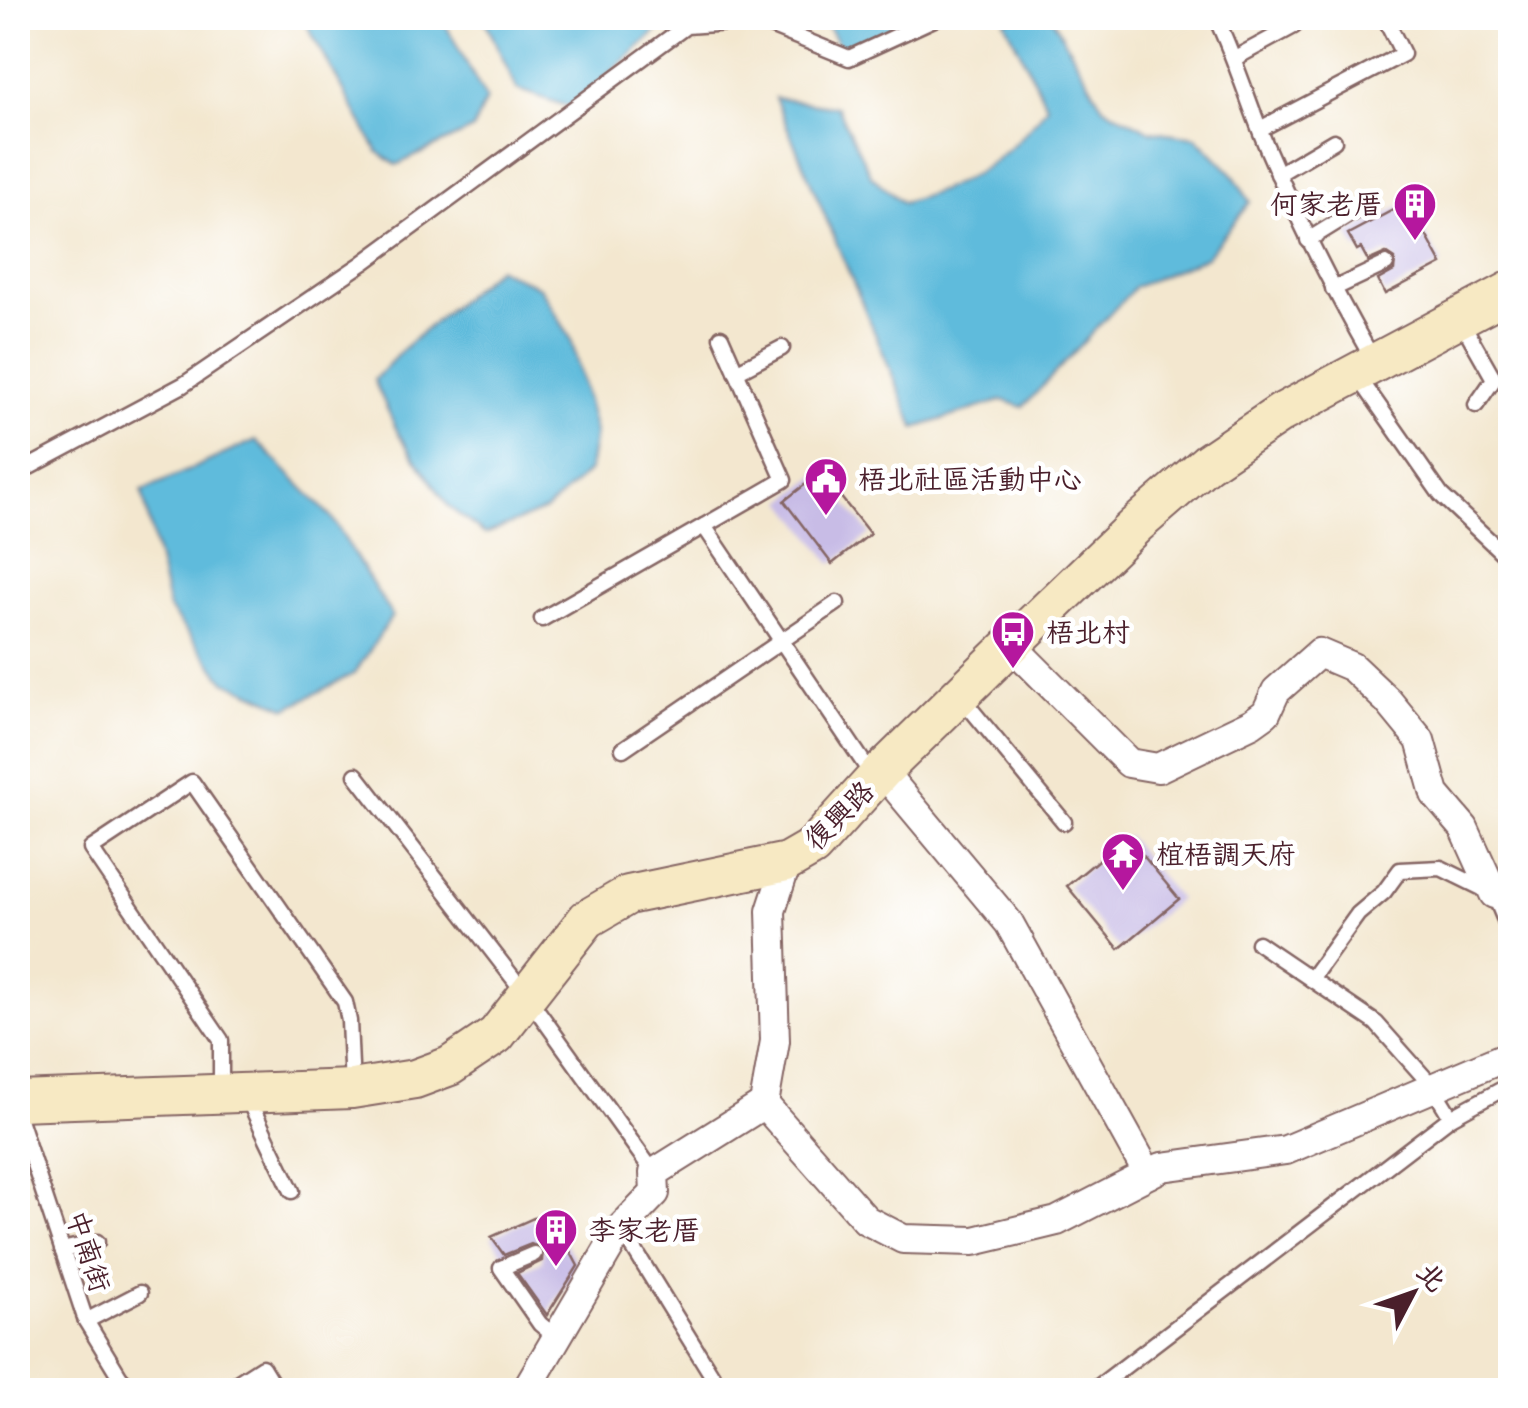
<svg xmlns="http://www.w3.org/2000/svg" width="1528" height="1408" font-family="'Playpen Sans','LXGW WenKai TC',sans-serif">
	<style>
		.water { fill: #5ebbdc; stroke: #546d84; stroke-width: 2.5 }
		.building { fill: #c8bce6 }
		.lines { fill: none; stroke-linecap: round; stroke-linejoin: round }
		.lane-casing { stroke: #856564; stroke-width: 19 }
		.street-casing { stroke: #856564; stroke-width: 32 }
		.secondary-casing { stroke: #856564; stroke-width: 42 }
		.lane { stroke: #fff; stroke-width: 14 }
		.street { stroke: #fff; stroke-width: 28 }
		.secondary { stroke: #f7e9c3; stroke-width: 38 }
		.labels { text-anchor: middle; stroke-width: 9; stroke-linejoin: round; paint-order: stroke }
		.poi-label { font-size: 28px; fill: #4a1f2b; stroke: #fff; text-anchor: start }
		.street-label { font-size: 28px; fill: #4a1f2b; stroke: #fff }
	</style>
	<rect width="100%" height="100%" fill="#fff"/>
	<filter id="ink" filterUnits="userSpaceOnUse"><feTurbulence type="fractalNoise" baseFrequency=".01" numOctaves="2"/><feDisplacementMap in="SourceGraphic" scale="20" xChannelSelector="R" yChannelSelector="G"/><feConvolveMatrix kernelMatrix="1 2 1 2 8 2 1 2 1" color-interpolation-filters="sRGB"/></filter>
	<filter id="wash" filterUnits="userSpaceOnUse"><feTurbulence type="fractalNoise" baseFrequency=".0048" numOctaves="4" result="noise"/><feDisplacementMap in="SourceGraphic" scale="40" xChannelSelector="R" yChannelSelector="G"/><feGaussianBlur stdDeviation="2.25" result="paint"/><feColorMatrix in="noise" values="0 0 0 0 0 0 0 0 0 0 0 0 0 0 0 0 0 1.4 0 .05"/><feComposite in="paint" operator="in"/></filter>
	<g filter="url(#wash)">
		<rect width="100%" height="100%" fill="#f3e7cf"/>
		<!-- water -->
		<g class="water">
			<path d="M303 18H442L486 99 473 129 396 165 378 152Z"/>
			<path d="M484 18H671L572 108 517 89Z"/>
			<path d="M822 18H920L842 50Z"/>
			<path d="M1011 18H1052L1103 107 1151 131 1196 137 1232 173 1250 202 1206 257 1135 287 1023 407 1003 400 915 428 775 98 837 107 871 176 902 203C967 185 1007 160 1047 106L1005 21Z"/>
			<path d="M497 268 540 287 571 339 595 432 589 471 546 510 485 534 449 507 399 435 374 380 404 348Z"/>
			<path d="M256 440 332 518 392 616 355 673 287 708 225 681 169 609 142 491Z"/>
		</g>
		<g id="blocks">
			<!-- building -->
			<g class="building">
				<path d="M1408 202 1442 264 1385 294 1378 280 1394 271 1395 259 1386 253 1368 261 1361 248 1357 250 1348 234Z"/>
				<path d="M821 472 870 534 832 564 784 501Z"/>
				<path d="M1127 836 1179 899 1119 949 1067 886Z"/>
				<path d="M549 1211 578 1266 547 1315 517 1273 542 1261 543 1249 531 1244 504 1255 491 1237Z"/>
			</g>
		</g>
	</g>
	<g filter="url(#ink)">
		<use href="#blocks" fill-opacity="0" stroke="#856564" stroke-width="2.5"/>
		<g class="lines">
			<!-- lane casing -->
			<g class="lane-casing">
				<g id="lane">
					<path d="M1216 18C1236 60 1249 105 1267 148 1299 223 1335 293 1375 363"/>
					<path d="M1235 58 1294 26"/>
					<path d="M1260 129 1403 54 1385 18"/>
					<path d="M1278 174 1334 141"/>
					<path d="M1308 240 1368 203"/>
					<path d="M1333 289 1386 264"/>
					<path d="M1460 319 1494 379 1476 405"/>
					<path d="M736 372 782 348"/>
					<path d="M1357 375 1441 495 1510 560"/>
					<path d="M18 473 183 385 363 263 686 26 758 21 849 58 936 18"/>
					<path d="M704 526 874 778"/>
					<path d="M542 619 784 480 721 337"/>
					<path d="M960 696 1064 822"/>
					<path d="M623 749 837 603"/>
					<path d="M356 775 527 996 654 1173"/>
					<path d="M1510 875 1494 894 1510 932"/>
					<path d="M1258 943 1376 1023 1432 1086 1451 1117"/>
					<path d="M1311 979 1358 914 1384 892 1400 870 1441 868 1492 893"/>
					<path d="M221 1092V1040L91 849 192 782 345 1002 349 1021 352 1088"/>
					<path d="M247 1097 292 1191"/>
					<path d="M18 1116 86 1321 120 1377 133 1390"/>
					<path d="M621 1228 721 1390"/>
					<path d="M62 1250 97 1242"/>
					<path d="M534 1254 501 1268 540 1324 557 1338"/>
					<path d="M86 1321 140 1293"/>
					<path d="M102 1390 120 1377"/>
					<path d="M226 1390 262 1367 276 1390"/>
					<path d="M1094 1390 1451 1117 1510 1085"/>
				</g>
			</g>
			<!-- street casing -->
			<g class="street-casing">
				<g id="street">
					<path d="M1011 645 1129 763 1158 768 1252 723 1266 713 1276 691 1319 653 1352 667 1388 701 1420 740 1435 794 1464 828 1494 894"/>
					<path d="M882 771 1009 923 1148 1174"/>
					<path d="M787 862 771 911 775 1041 764 1104 866 1220 903 1239 974 1241 1057 1221 1162 1167 1286 1150 1510 1055"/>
					<path d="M526 1390 621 1228 655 1193 654 1173 764 1104"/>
				</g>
			</g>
			<!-- secondary casing -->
			<g class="secondary-casing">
				<path id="secondary" d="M18 1101 352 1089 415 1079 450 1066 496 1035 587 919 628 895 787 862 813 847 882 771 1011 645 1136 525 1207 463 1281 413 1510 291"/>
			</g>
			<!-- lane -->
			<use href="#lane" class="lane"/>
			<!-- street -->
			<use href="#street" class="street"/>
			<!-- secondary -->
			<use href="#secondary" class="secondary"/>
		</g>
	</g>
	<!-- icons -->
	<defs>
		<g id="building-pin" transform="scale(2.25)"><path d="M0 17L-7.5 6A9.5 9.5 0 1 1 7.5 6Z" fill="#b5179e" stroke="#fff"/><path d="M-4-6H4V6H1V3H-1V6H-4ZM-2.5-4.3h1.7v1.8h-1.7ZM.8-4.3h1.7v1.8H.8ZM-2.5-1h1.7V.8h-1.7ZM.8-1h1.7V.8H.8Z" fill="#fff"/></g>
		<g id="civic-pin" transform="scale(2.25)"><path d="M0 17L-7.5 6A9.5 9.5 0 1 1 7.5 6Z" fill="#b5179e" stroke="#fff"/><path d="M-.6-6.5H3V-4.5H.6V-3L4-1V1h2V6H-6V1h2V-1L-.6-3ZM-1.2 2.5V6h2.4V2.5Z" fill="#fff"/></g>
		<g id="bus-pin" transform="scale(2.25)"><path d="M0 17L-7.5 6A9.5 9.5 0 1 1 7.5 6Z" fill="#b5179e" stroke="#fff"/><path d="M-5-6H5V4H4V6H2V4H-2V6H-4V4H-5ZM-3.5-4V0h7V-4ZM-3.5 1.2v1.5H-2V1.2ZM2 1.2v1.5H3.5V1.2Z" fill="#fff"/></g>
		<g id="temple-pin" transform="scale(2.25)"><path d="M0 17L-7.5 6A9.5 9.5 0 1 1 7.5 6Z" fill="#b5179e" stroke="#fff"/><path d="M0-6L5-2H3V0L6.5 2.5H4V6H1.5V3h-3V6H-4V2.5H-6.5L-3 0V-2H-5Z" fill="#fff"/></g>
	</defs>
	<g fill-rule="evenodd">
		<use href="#building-pin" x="1415" y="204"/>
		<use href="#civic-pin" x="826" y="479"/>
		<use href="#bus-pin" x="1013" y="632"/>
		<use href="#temple-pin" x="1123" y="854"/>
		<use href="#building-pin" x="556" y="1230"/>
	</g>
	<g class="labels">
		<!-- poi labels -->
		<g class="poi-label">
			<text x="1382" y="214" text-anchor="end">何家老厝</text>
			<text x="858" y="489">梧北社區活動中心</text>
			<text x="1046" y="642">梧北村</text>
			<text x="1156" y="864">椬梧調天府</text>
			<text x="588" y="1240">李家老厝</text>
		</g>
		<!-- street labels -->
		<g class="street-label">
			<text transform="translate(839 815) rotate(-45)" y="10">復興路</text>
			<text transform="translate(89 1251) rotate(72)" y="10">中南街</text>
		</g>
	</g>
	<!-- margin -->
	<rect width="1528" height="1408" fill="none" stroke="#fff" stroke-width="60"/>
	<!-- north arrow -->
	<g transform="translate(1413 1293) rotate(49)" stroke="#ffffff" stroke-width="8" paint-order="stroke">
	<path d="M0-8L18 38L0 25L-18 38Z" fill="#4a1f2b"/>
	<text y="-15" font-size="28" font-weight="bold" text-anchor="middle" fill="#4a1f2b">北</text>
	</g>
</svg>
